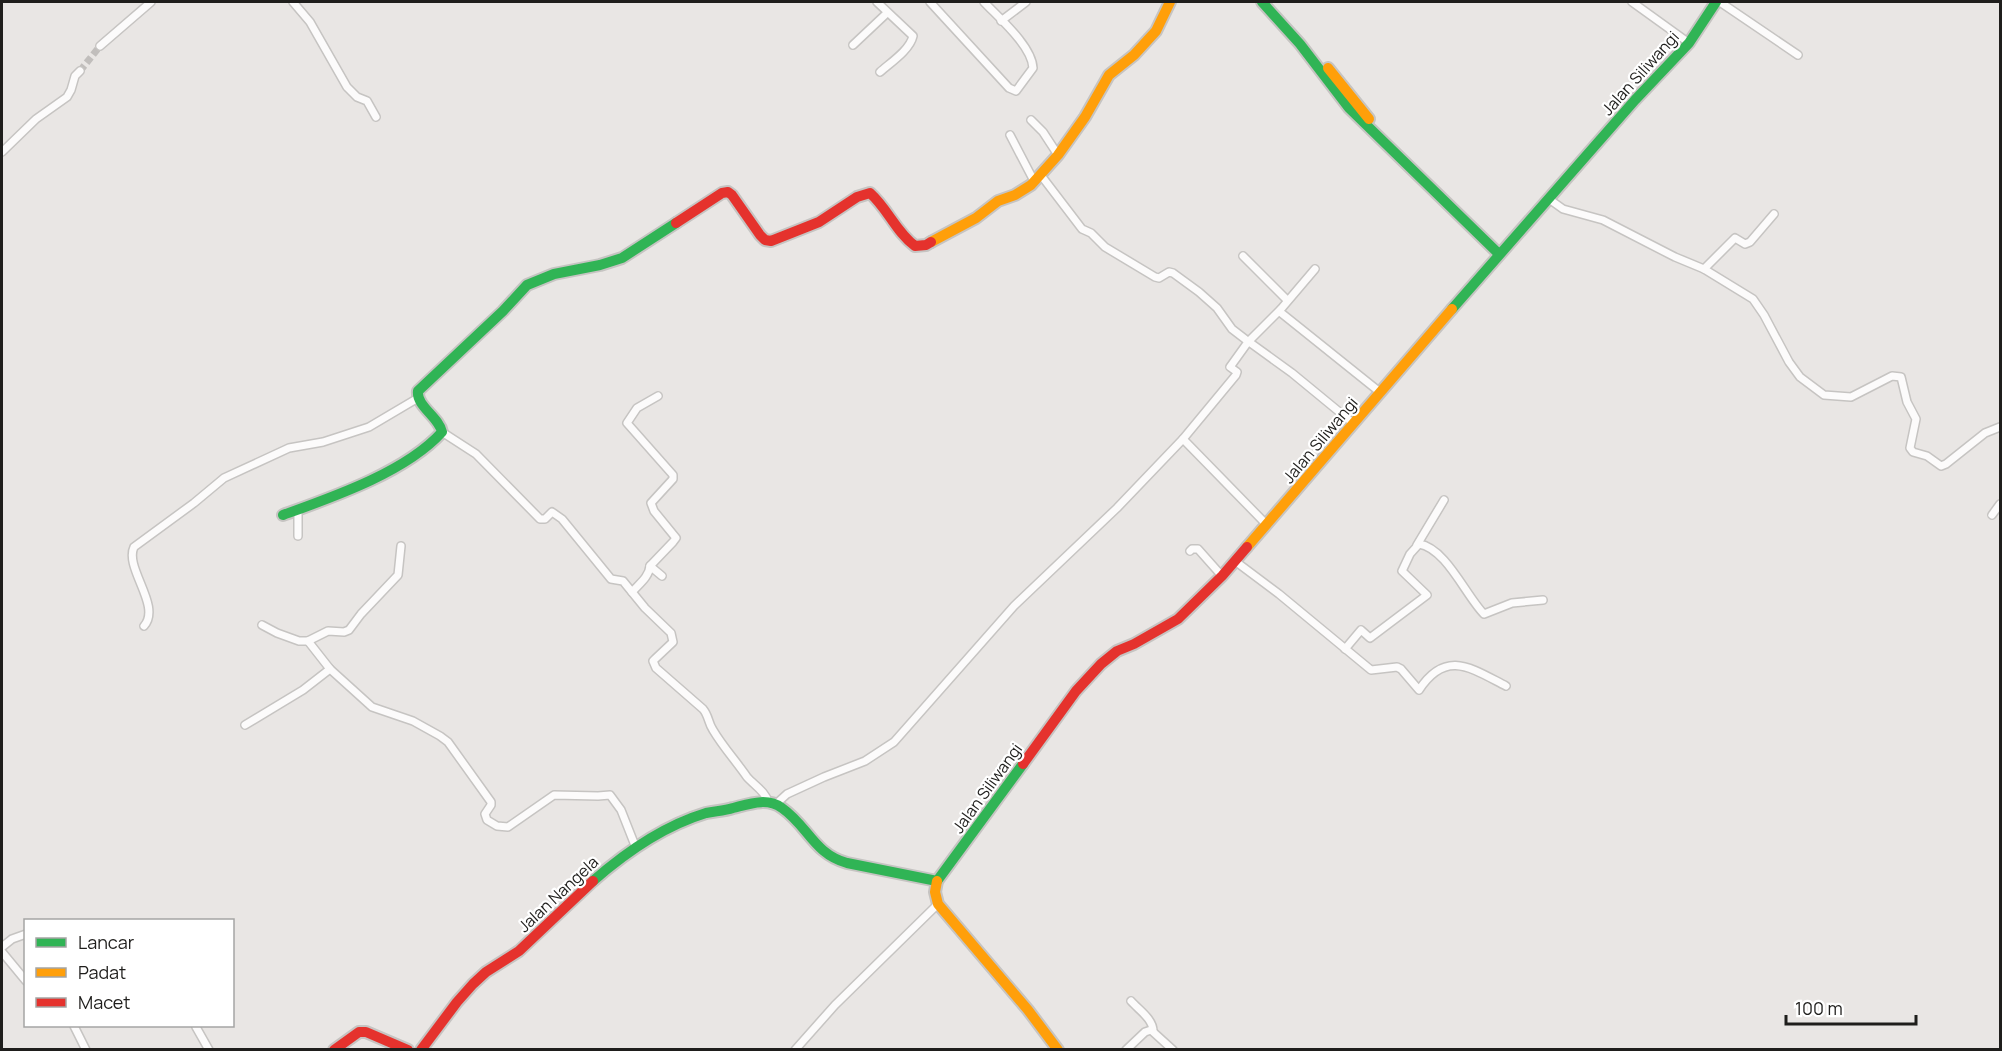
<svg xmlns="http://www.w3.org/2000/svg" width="2002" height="1051" font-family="Manrope,sans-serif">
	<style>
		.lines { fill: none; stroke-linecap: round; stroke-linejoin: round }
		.street-tunnel { stroke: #c1bebc; stroke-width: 7; stroke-dasharray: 7 3.5; stroke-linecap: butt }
		.street-casing { stroke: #c6c4c2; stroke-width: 10 }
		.fast-casing { stroke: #c6c4c2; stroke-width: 14 }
		.slow-casing { stroke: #c6c4c2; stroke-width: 14 }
		.jam-casing { stroke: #c6c4c2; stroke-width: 14 }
		.street { stroke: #fcfbfb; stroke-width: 7 }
		.fast { stroke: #30b455; stroke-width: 10 }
		.slow { stroke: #ff9f0a; stroke-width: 10 }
		.jam { stroke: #e5322d; stroke-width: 10 }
		.labels { text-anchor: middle; stroke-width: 4.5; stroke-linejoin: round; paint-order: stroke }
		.street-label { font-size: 16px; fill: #1f1e1c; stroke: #fff }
	</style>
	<rect width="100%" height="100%" fill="#e9e6e4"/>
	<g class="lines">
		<!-- street-tunnel -->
		<path class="street-tunnel" d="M80 71 100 46"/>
		<!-- street casing -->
		<g class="street-casing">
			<g id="street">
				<path d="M293 2 310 22 347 87 357 97 367 101 376 117"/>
				<path d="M877 2 913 36C910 50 890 63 880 72"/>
				<path d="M930 2 1009 88 1016 91 1033 68C1032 46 999 18 984 2"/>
				<path d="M1632 2 1689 43"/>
				<path d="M1720 2 1798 55"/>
				<path d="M1001 21 1026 2"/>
				<path d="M853 45 887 13"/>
				<path d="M100 46 151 2"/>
				<path d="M1031 120 1043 132 1058 155"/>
				<path d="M1010 135 1034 181"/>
				<path d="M2 152 36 119 67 97 71 90 75 76 80 71"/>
				<path d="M1040 174 1082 229 1091 233 1105 247 1155 277 1159 278 1169 272 1173 273 1199 292 1217 308 1232 329 1245 339 1292 373 1354 424"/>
				<path d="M1549 199 1563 209 1603 220 1675 257 1704 269 1753 299 1764 315 1789 362 1800 377 1824 395 1851 397 1892 376 1901 377 1907 402 1916 419 1910 448 1913 452 1927 456 1941 466 1946 464 1985 433 2000 427"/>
				<path d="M1243 256 1287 300"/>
				<path d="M1315 269 1281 309 1280 312 1381 393"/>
				<path d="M1704 269 1735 238 1745 244 1750 242 1774 214"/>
				<path d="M442 432 476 454 540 519H545L552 512 562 519 611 579 623 581 645 608 671 633 673 642 655 659 653 661 656 668 703 709C709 716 708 723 713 730 723 747 736 761 747 777 754 785 766 792 768 802"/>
				<path d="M1183 439 1267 525"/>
				<path d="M1992 515 2000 504"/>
				<path d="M298 536V510"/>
				<path d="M1417 545 1444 500"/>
				<path d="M1190 551 1192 549H1198L1222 576"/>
				<path d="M1235 561 1279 594 1371 670 1397 667 1401 669 1419 690C1446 649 1471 668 1506 686"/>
				<path d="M650 566 662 576"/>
				<path d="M632 592C639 584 649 577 650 566L673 542 676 538 654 511 651 503 673 479V475L627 423 637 408 658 396"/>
				<path d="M262 625 277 633 299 641H308L328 631 344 632 349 630 361 614 398 575 401 546"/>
				<path d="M144 626C162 606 124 568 134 547L194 503 224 478 289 448 323 442 369 427 418 398"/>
				<path d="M308 641 330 669 372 707 413 721 440 736 448 742 491 802V805L485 814 487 820 497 826 508 827 554 795 598 796 610 795 621 810 636 848"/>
				<path d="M1345 649 1361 630 1370 638 1427 595 1402 571 1410 554 1419 544C1446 548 1466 596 1484 614L1512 603 1543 600"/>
				<path d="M245 725 303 690 330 669"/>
				<path d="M776 804 787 794 824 777 865 761 894 742 1014 606 1117 508 1183 439 1236 375 1237 372 1230 367 1248 342 1280 310"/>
				<path d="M2 947 12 939 26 934"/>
				<path d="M2 952 26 981"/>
				<path d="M1131 1001C1139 1010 1153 1019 1153 1031"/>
				<path d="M74 1026 86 1050"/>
				<path d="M196 1027 209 1050"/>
				<path d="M795 1050 835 1005 938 904"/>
				<path d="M1126 1050 1145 1032 1151 1030 1173 1050"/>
			</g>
		</g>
		<!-- fast casing -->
		<g class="fast-casing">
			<g id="fast">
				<path d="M1262 2 1300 44 1349 108 1499 254"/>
				<path d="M1452 309 1635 100 1689 43 1716 2"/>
				<path d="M283 515C333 497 406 472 442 432 439 417 416 406 418 391L503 311 527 285 554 274 600 265 622 258 676 223"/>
				<path d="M593 881C626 852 663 826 706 813 715 811 724 811 733 808 749 804 767 797 782 808 808 826 814 854 847 863L937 881 1023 764"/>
			</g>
		</g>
		<!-- slow casing -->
		<g class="slow-casing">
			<g id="slow">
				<path d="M1328 68 1369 119"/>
				<path d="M931 242 976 218 998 201 1015 195 1031 185 1058 155 1085 117 1109 75 1134 55 1156 31 1170 2"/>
				<path d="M1247 547 1452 309"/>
				<path d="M937 881 935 892 938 904 1028 1010 1058 1050"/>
			</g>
		</g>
		<!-- jam casing -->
		<g class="jam-casing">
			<g id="jam">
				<path d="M676 223 722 193 728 192 732 195 760 235 765 240 771 241 819 222 857 197 870 193C888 209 896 232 915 246L926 245 931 242"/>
				<path d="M1023 764 1076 691 1101 664 1117 651 1134 644 1178 619 1222 576 1247 547"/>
				<path d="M334 1050 359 1032H366L408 1050"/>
				<path d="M421 1050 457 1002 473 984 486 972 519 951 593 881"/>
			</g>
		</g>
		<!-- street -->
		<use href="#street" class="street"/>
		<!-- fast -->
		<use href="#fast" class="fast"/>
		<!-- slow -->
		<use href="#slow" class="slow"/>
		<!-- jam -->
		<use href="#jam" class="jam"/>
	</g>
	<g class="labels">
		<!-- street labels -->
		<g class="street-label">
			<text transform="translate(1640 73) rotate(-48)" y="6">Jalan Siliwangi</text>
			<text transform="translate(1320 440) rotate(-50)" y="6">Jalan Siliwangi</text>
			<text transform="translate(987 788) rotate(-54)" y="6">Jalan Siliwangi</text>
			<text transform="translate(558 894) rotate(-43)" y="6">Jalan Nangela</text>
		</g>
	</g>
	<!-- border -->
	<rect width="2002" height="1051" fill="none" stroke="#1f1e1c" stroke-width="6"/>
	<!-- legend -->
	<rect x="24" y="919" width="210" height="108" fill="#ffffff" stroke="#a5a5a4" stroke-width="1.5"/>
	<rect x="36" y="938" width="30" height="9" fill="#30b455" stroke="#a5a5a4" stroke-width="1.5"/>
	<text x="78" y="949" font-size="18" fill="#1f1e1c">Lancar</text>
	<rect x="36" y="968" width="30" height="9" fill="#ff9f0a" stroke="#a5a5a4" stroke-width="1.5"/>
	<text x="78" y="979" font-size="18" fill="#1f1e1c">Padat</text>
	<rect x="36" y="998" width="30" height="9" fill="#e5322d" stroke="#a5a5a4" stroke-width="1.5"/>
	<text x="78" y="1009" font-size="18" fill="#1f1e1c">Macet</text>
	<!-- scale -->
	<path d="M1786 1015v9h130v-9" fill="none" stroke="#1f1e1c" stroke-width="3"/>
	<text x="1795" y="1015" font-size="18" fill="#1f1e1c" stroke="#ffffff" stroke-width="4.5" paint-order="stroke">100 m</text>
</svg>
